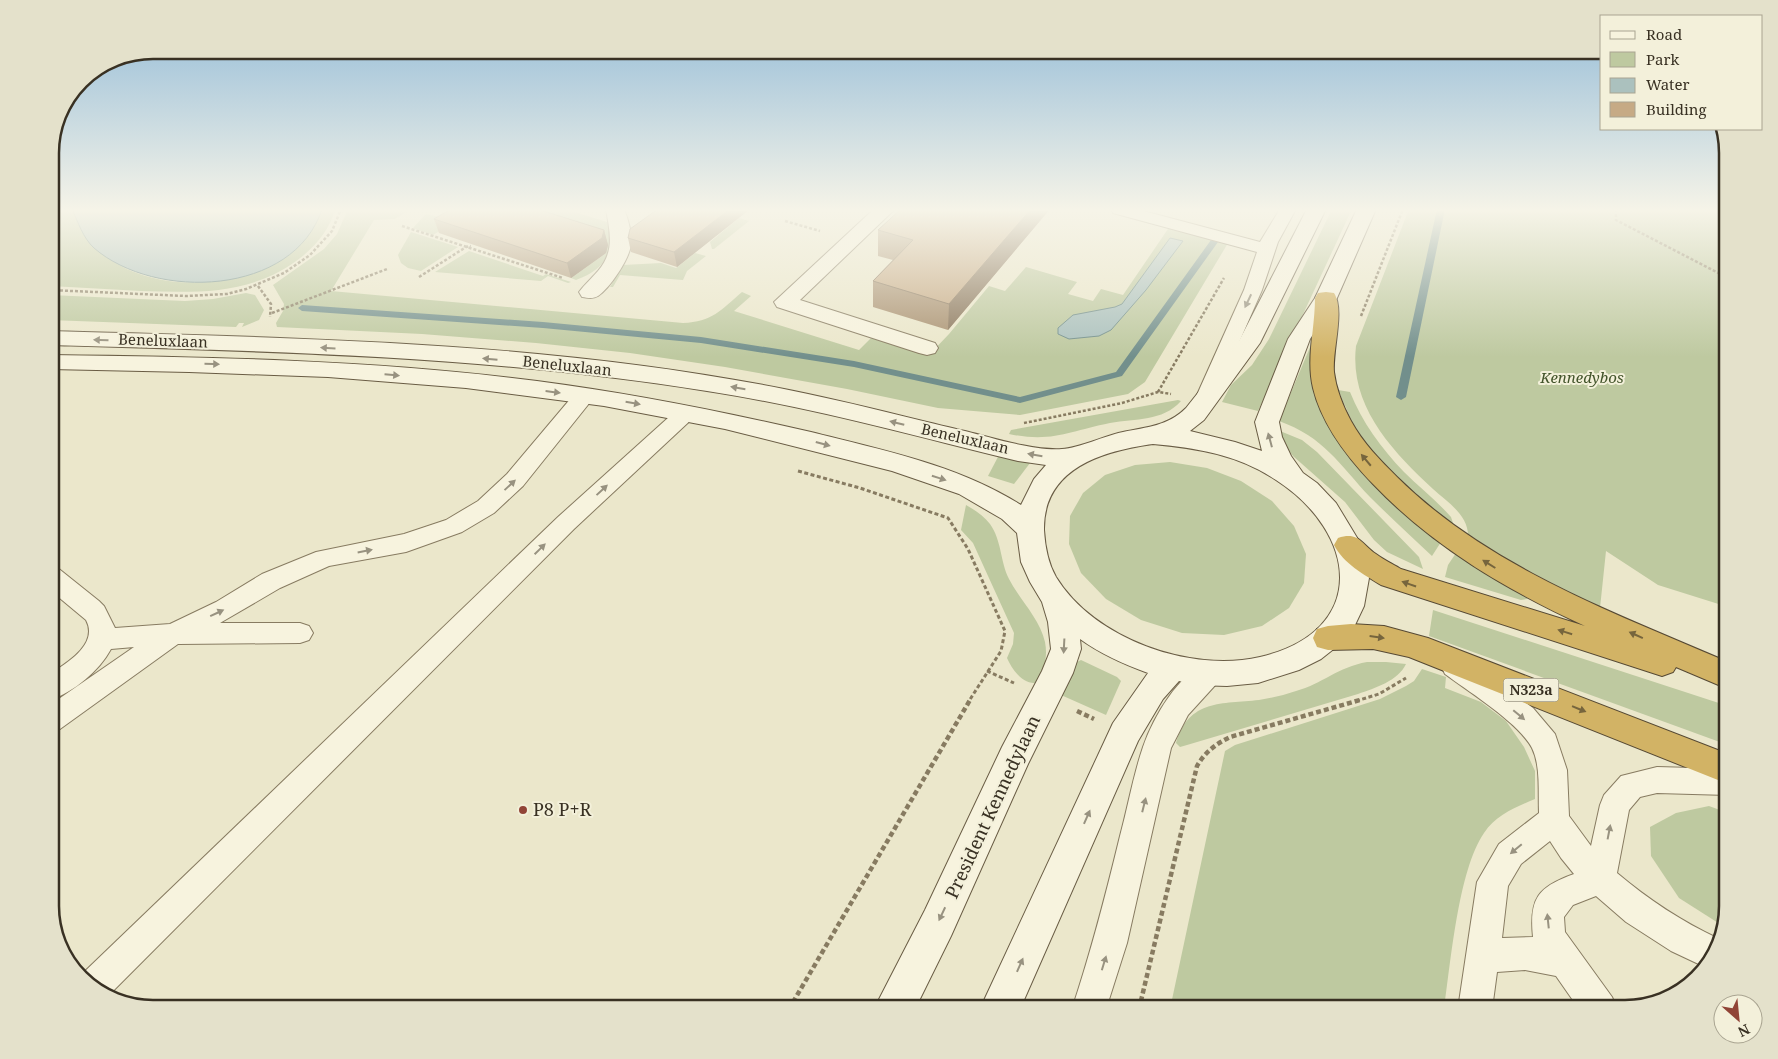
<svg xmlns="http://www.w3.org/2000/svg" width="1778" height="1059" font-family="'Noto Serif',serif">
	<style>
		.green { fill: #bec9a0 }
		.water { fill: #abc1be; stroke: #728f8c }
		.lines { fill: none; stroke-linecap: round; stroke-linejoin: round }
		.stream { fill: #728f8c; fill-rule: evenodd }
		.service-casing { stroke: #877b61; stroke-width: 2 }
		.minor-casing { stroke: #877b61; stroke-width: 2 }
		.secondary-casing { stroke: #695c44; stroke-width: 2 }
		.motorway-casing { stroke: #564934; stroke-width: 2 }
		.path-far2 { stroke: #877b61; stroke-width: 2.5; stroke-dasharray: 3 2; stroke-linecap: butt }
		.path-far1 { stroke: #877b61; stroke-width: 3; stroke-dasharray: 4 2.5; stroke-linecap: butt }
		.path { stroke: #877b61; stroke-width: 4.5; stroke-dasharray: 5 3; stroke-linecap: butt }
		.service { fill: #f7f3de; fill-rule: evenodd }
		.minor { fill: #f7f3de; fill-rule: evenodd }
		.secondary { fill: #f7f3de; fill-rule: evenodd }
		.motorway { fill: #d2b365; fill-rule: evenodd }
		.wall { fill: #aa9272 }
		.shaded-wall { fill: #8b775d }
		.building { fill: #c6aa85; stroke: #8b775d }
		.oneway { fill: #989280 }
		.oneway2 { fill: #76653d }
		.poi-dot { fill: #914436; stroke: #f3f0da; stroke-width: 2 }
		.labels { text-anchor: middle; stroke-width: 4; stroke-linejoin: round; paint-order: stroke }
		.shield { fill: #f3f0da; stroke: #716a5a; stroke-width: 1 }
		.shield-label { font-size: 14px; font-weight: bold; fill: #393123 }
		.street-label { font-size: 15px; fill: #393123; stroke: #f3f0da }
		.park-label { font-size: 15px; font-style: italic; fill: #43542b; stroke: #f3f0da }
		.near-street-label { font-size: 18px; fill: #393123; stroke: #f3f0da }
		.near-poi-label { font-size: 18px; fill: #393123; stroke: #f3f0da; text-anchor: start }
		.rim { fill: none; stroke: #393123; stroke-width: 2.5 }
	</style>
	<rect width="100%" height="100%" fill="#ebe7cb"/>
	<!-- green -->
	<g class="green">
		<path d="M50 209H72C79 227 88 243 104 255 163 303 296 289 322 209H335C330 228 319 242 304 255 255 295 201 293 141 291 111 289 81 288 50 286Z"/>
		<path d="M348 209H411L395 219 374 220 331 291 683 323C712 322 721 310 742 292L751 296 734 311 859 350 871 338 928 356 949 334 989 286 1005 291 1026 267 1077 282 1068 294 1093 301 1101 289 1123 295 1170 226 1228 243 1145 382 1128 394 1020 415 938 408 847 389 725 367 630 353 536 343 422 334 277 327 276 323 283 311 284 304 273 285 324 249 337 234Z"/>
		<path d="M476 209 433 235 413 228 426 214 444 218Z"/>
		<path d="M522 209H565L607 222C615 254 605 269 576 280L571 278 606 253Z"/>
		<path d="M1332 209H1352L1258 411 1222 402 1231 385 1252 365 1269 339Z"/>
		<path d="M1409 209H1728V607L1658 585 1606 551 1600 608 1541 582 1468 537C1469 515 1447 502 1433 489 1392 451 1349 406 1356 346Z"/>
		<path d="M739 218 749 221 714 249H712L710 242Z"/>
		<path d="M411 232 458 247 421 271 408 268 401 263 398 255Z"/>
		<path d="M469 251 543 276 546 274 571 282 568 283 548 276 541 281 435 272Z"/>
		<path d="M695 253 706 256 687 271 683 280 620 275 613 287H610L623 265 661 263 676 268Z"/>
		<path d="M246 293 255 295 264 310 259 320 242 327 244 323H239L236 327 50 320V295L185 301 213 299Z"/>
		<path d="M1316 333 1314 380 1441 542 1432 556C1411 536 1390 517 1370 497 1339 464 1324 437 1279 421Z"/>
		<path d="M1338 390 1350 392C1362 422 1381 448 1404 472 1419 487 1437 501 1451 517L1453 523 1451 528 1383 466 1356 430Z"/>
		<path d="M1178 400 1181 401C1162 422 1136 418 1110 423 1070 431 1052 443 1009 434L1011 430Z"/>
		<path d="M1280 431 1302 440 1317 452 1419 557 1423 569 1387 552 1374 540 1345 502 1293 456 1287 448Z"/>
		<path d="M999 455 1030 463 1014 484 988 476Z"/>
		<path d="M1170 462 1207 468 1241 481 1272 501 1294 526 1306 554 1304 583 1289 608 1262 626 1224 635 1182 633 1141 620 1106 599 1081 573 1069 544 1070 516 1083 493 1105 475 1135 465Z"/>
		<path d="M966 505C975 510 984 516 990 524 1002 541 1000 561 1009 579 1020 600 1040 619 1045 642 1048 658 1044 669 1037 683 1022 685 1012 669 1007 658L1013 644 1014 633 973 543 961 530Z"/>
		<path d="M1456 553 1528 597 1527 599 1521 600 1445 577 1448 565Z"/>
		<path d="M1433 610 1728 706V745L1429 636Z"/>
		<path d="M1081 660 1117 677 1121 681 1106 715 1061 695 1077 662Z"/>
		<path d="M1367 662H1386L1406 664C1398 681 1375 688 1358 694L1187 745 1180 747 1176 743C1189 699 1222 704 1259 700 1272 698 1284 695 1296 691 1322 684 1338 667 1367 662Z"/>
		<path d="M1422 669 1446 677 1445 688 1481 702 1506 721 1524 747 1535 771V799C1516 807 1496 815 1484 833 1458 871 1451 962 1444 1009H1170L1225 751 1235 745 1380 699 1406 686 1414 681Z"/>
		<path d="M1709 806 1728 813V906L1723 926 1679 898 1651 856 1650 827 1676 813Z"/>
	</g>
	<!-- water -->
	<g class="water">
		<path d="M72 209H322C294 296 155 301 94 248 83 238 78 222 72 209Z"/>
		<path d="M1170 238 1183 241 1146 290 1111 330 1099 336 1069 339 1058 334V328L1073 315 1115 307 1122 304Z"/>
	</g>
	<g class="lines">
		<!-- stream -->
		<g class="stream">
			<path d="M1437 209H1445L1406 397 1401 400 1396 397Z"/>
			<path d="M1211 240 1218 242 1122 376 1020 403 854 367 701 343 543 328 302 311 298 308 302 305 543 322 701 337 854 361 1020 397 1116 372Z"/>
		</g>
		<!-- service casing -->
		<g class="service-casing">
			<g id="service">
				<path d="M1111 209H1136L1260 242 1280 209H1296L1278 242 1262 290 1213 402 1206 404 1199 402 1196 397 1244 290 1257 252 1113 213Z"/>
				<path d="M584 389 591 391 594 396 591 401 523 486 494 513 462 532 406 552 329 566 280 588 220 623H300L309 626 313 633 309 640 300 643 178 644 60 729 50 732V705L134 647 111 649C99 671 74 692 50 700V674C67 663 99 644 86 620L50 590V567L59 569 99 601 104 606 115 628 170 624 216 602 262 574 316 552 404 534 446 520 478 501 507 474 577 391Z"/>
				<path d="M686 406 693 408 697 413 693 418 574 529 107 997 101 995 81 975 558 517 679 408Z"/>
				<path d="M1454 655 1463 658 1533 708 1555 734 1567 770 1569 816 1591 846 1600 805 1604 795 1621 776 1657 767 1728 769V795L1657 793 1640 797 1629 810 1617 873C1649 900 1681 921 1719 939L1714 958 1705 967 1671 951 1626 922 1596 896 1573 905 1564 917 1565 932 1612 997 1617 1009H1579L1556 976 1525 970 1497 972 1492 1009H1458L1477 882 1499 844 1539 813C1538 793 1541 766 1532 748 1518 722 1469 692 1445 674L1441 666 1445 658ZM1550 841 1561 858 1574 874C1538 887 1529 898 1533 937L1502 938 1508 886 1521 864Z"/>
				<path d="M1209 662 1219 665 1222 673 1219 681 1188 715 1171 748 1127 943 1106 1009H1072C1091 952 1106 894 1120 836 1128 807 1133 776 1143 747 1153 718 1179 672 1209 662Z"/>
			</g>
		</g>
		<!-- minor casing -->
		<g class="minor-casing">
			<g id="minor">
				<path d="M606 209H624C628 219 632 232 631 244 630 258 610 288 598 296 593 299 588 298 582 297L579 292C585 284 592 278 598 271 615 251 610 233 606 209Z"/>
				<path d="M874 209H895L800 300 935 343 938 348 935 353 927 355 919 353 777 307 774 302Z"/>
			</g>
		</g>
		<!-- secondary casing -->
		<g class="secondary-casing">
			<path id="secondary" d="M1307 209H1326L1260 343 1204 420 1190 431 1235 442 1262 451 1255 422 1288 339 1315 298 1357 209H1376L1337 298 1310 339 1279 422 1282 437 1291 456 1303 473 1317 483 1336 503 1359 541 1367 563 1369 578 1364 606 1355 625 1340 644 1321 659 1299 670 1258 683 1227 686 1195 685 1179 681 1163 699 1138 741 1020 1009H980L1113 723 1148 673C1123 664 1101 654 1080 639L1081 649 1073 673 1028 764 951 936 915 1009H874L925 910 1002 747 1042 671 1051 649 1048 622 1042 602 1030 582 1021 562 1017 533 1002 519 959 494 892 471 725 429 604 406 466 388 328 377 189 372 50 369V355C213 357 376 360 537 381 629 393 720 411 811 432 882 450 958 465 1021 505L1034 479 1046 465 1018 461C915 436 812 407 707 391 489 356 270 351 50 345V331C295 338 543 341 784 389 845 401 905 417 965 431 993 438 1034 451 1062 449 1079 448 1104 436 1123 432 1147 427 1168 426 1186 408L1239 341ZM1153 444C1197 448 1239 455 1276 480 1358 533 1370 631 1260 657 1190 673 1094 639 1056 577 1048 563 1045 546 1044 530 1043 468 1103 451 1153 444Z"/>
		</g>
		<!-- motorway casing -->
		<g class="motorway-casing">
			<g id="motorway">
				<path d="M1326 292 1334 293C1345 310 1332 351 1334 372 1336 389 1343 406 1351 421 1363 443 1380 460 1397 477 1488 567 1612 612 1728 662V689L1676 667 1673 672 1662 676 1381 585C1363 574 1344 564 1334 545L1338 538C1359 531 1361 544 1376 554 1384 560 1393 564 1401 569L1585 626C1507 590 1433 547 1373 484 1347 457 1322 425 1313 388 1306 359 1315 328 1315 298L1318 293Z"/>
				<path d="M1351 624 1384 626 1428 638 1728 754V784L1409 657 1373 649 1328 650 1317 647 1313 638 1317 629 1328 626Z"/>
			</g>
		</g>
		<!-- path-far2 -->
		<g class="path-far2">
			<path d="M1616 209V220L1728 278"/>
			<path d="M785 221 820 231"/>
			<path d="M402 226 563 278"/>
			<path d="M419 277 466 247 471 246"/>
			<path d="M258 286 271 304 270 317"/>
			<path d="M50 290 186 296 227 294 246 289 284 273 310 255 332 231 341 209"/>
			<path d="M272 313 387 269"/>
			<path d="M1361 316 1403 209"/>
			<path d="M1158 392 1224 278"/>
			<path d="M1024 423 1122 403 1158 392 1171 394"/>
		</g>
		<!-- path-far1 -->
		<g class="path-far1">
			<path d="M798 471 860 488 948 518 968 549 1005 631 1001 651 969 701"/>
			<path d="M987 671 1014 683"/>
			<path d="M1356 701 1379 694 1406 678"/>
		</g>
		<!-- path -->
		<g class="path">
			<path d="M1077 711 1094 719"/>
			<path d="M789 1009 970 700"/>
			<path d="M1139 1009 1197 766C1205 752 1216 744 1230 737L1360 700"/>
		</g>
		<!-- service -->
		<use href="#service" class="service"/>
		<!-- minor -->
		<use href="#minor" class="minor"/>
		<!-- secondary -->
		<use href="#secondary" class="secondary"/>
		<!-- motorway -->
		<use href="#motorway" class="motorway"/>
	</g>
	<!-- wall -->
	<g class="wall">
		<path d="M658 209H750L677 267 631 252 628 238Z"/>
		<path d="M901 209H1050L948 330 873 307V281L893 260 878 256V230Z"/>
		<path d="M434 219 604 230 608 245 606 253 571 278 439 233Z"/>
		<path d="M1574 1002 1589 1009H1564Z"/>
	</g>
	<!-- shaded-wall -->
	<g class="shaded-wall">
		<path d="M730 209H750L677 267 674 252Z"/>
		<path d="M1031 209H1050L948 330 949 304Z"/>
		<path d="M604 230 608 245 606 253 571 278 567 263Z"/>
	</g>
	<!-- building -->
	<g class="building">
		<path d="M451 209H537L604 230 602 238 567 263 434 219Z"/>
		<path d="M658 209H730L674 252 628 238 630 229Z"/>
		<path d="M901 209H1031L949 304 873 281 913 240 878 230Z"/>
		<path d="M1574 1002 1589 1009H1574Z"/>
	</g>
	<!-- one-way arrows -->
	<defs><path id="oneway-solid" d="M-6-.8H1V-3.2L6.5 0L1 3.2V.8H-6Z" transform="scale(1.25)"/></defs>
	<g class="oneway">
		<use href="#oneway-solid" transform="translate(1248 301) rotate(115)"/>
		<use href="#oneway-solid" transform="translate(101 340) rotate(-178)"/>
		<use href="#oneway-solid" transform="translate(328 348) rotate(-177)"/>
		<use href="#oneway-solid" transform="translate(490 359) rotate(-175)"/>
		<use href="#oneway-solid" transform="translate(212 364) rotate(1)"/>
		<use href="#oneway-solid" transform="translate(392 375) rotate(5)"/>
		<use href="#oneway-solid" transform="translate(738 388) rotate(-170)"/>
		<use href="#oneway-solid" transform="translate(553 392) rotate(7)"/>
		<use href="#oneway-solid" transform="translate(633 403) rotate(10)"/>
		<use href="#oneway-solid" transform="translate(897 423) rotate(-166)"/>
		<use href="#oneway-solid" transform="translate(1270 440) rotate(-105)"/>
		<use href="#oneway-solid" transform="translate(823 444) rotate(15)"/>
		<use href="#oneway-solid" transform="translate(1035 455) rotate(-170)"/>
		<use href="#oneway-solid" transform="translate(939 478) rotate(18)"/>
		<use href="#oneway-solid" transform="translate(510 485) rotate(-43)"/>
		<use href="#oneway-solid" transform="translate(602 490) rotate(-43)"/>
		<use href="#oneway-solid" transform="translate(540 549) rotate(-44)"/>
		<use href="#oneway-solid" transform="translate(365 551) rotate(-11)"/>
		<use href="#oneway-solid" transform="translate(217 613) rotate(-25)"/>
		<use href="#oneway-solid" transform="translate(1064 646) rotate(93)"/>
		<use href="#oneway-solid" transform="translate(1519 715) rotate(40)"/>
		<use href="#oneway-solid" transform="translate(1144 805) rotate(-76)"/>
		<use href="#oneway-solid" transform="translate(1087 817) rotate(-66)"/>
		<use href="#oneway-solid" transform="translate(1609 832) rotate(-79)"/>
		<use href="#oneway-solid" transform="translate(1516 849) rotate(140)"/>
		<use href="#oneway-solid" transform="translate(942 914) rotate(115)"/>
		<use href="#oneway-solid" transform="translate(1548 921) rotate(-96)"/>
		<use href="#oneway-solid" transform="translate(1104 963) rotate(-73)"/>
		<use href="#oneway-solid" transform="translate(1020 965) rotate(-66)"/>
	</g>
	<g class="oneway2">
		<use href="#oneway-solid" transform="translate(1366 460) rotate(-130)"/>
		<use href="#oneway-solid" transform="translate(1489 564) rotate(-148)"/>
		<use href="#oneway-solid" transform="translate(1409 584) rotate(-161)"/>
		<use href="#oneway-solid" transform="translate(1565 632) rotate(-163)"/>
		<use href="#oneway-solid" transform="translate(1636 635) rotate(-156)"/>
		<use href="#oneway-solid" transform="translate(1377 637) rotate(8)"/>
		<use href="#oneway-solid" transform="translate(1579 709) rotate(22)"/>
	</g>
	<!-- sky -->
	<linearGradient id="sky" x2="0" y2="1"><stop stop-color="#8fb9d7"/><stop offset="0.59" stop-color="#f6f4e8"/><stop offset="1" stop-color="#f6f4e8" stop-opacity="0"/></linearGradient>
	<rect width="1778" height="357" fill="url(#sky)"/>
	<!-- markers -->
	<circle class="poi-dot" cx="523" cy="810" r="5"/>
	<g class="labels">
		<!-- shield labels -->
		<rect class="shield" x="1503.5" y="678.5" width="55" height="23" rx="4"/>
		<g class="shield-label">
			<text x="1531" y="695">N323a</text>
		</g>
		<!-- street labels -->
		<g class="street-label">
			<text transform="translate(163 341) rotate(2)" y="5">Beneluxlaan</text>
			<text transform="translate(567 366) rotate(6)" y="5">Beneluxlaan</text>
			<text transform="translate(965 439) rotate(13)" y="5">Beneluxlaan</text>
		</g>
		<!-- park labels -->
		<g class="park-label">
			<text x="1582" y="383">Kennedybos</text>
		</g>
		<!-- near-street labels -->
		<g class="near-street-label">
			<text transform="translate(993 807) rotate(-65)" y="6">President Kennedylaan</text>
		</g>
		<!-- near-poi labels -->
		<g class="near-poi-label">
			<text x="533" y="816">P8 P+R</text>
		</g>
	</g>
	<!-- crop -->
	<path d="M0 0H1778V1059H0ZM153 59H1625A94 94 0 0 1 1719 153V906A94 94 0 0 1 1625 1000H153A94 94 0 0 1 59 906V153A94 94 0 0 1 153 59Z" fill="#e4e1cb" fill-rule="evenodd"/>
	<path class="rim" d="M153 59H1625A94 94 0 0 1 1719 153V906A94 94 0 0 1 1625 1000H153A94 94 0 0 1 59 906V153A94 94 0 0 1 153 59Z"/>
	<!-- legend -->
	<rect x="1600" y="15" width="162" height="115" fill="#f3f0da" stroke="#a9a491"/>
	<rect x="1610" y="31" width="25" height="8" fill="#f7f3de" stroke="#a9a491"/>
	<text x="1646" y="40" font-size="15" fill="#393123">Road</text>
	<rect x="1610" y="52" width="25" height="15" fill="#bec9a0" stroke="#a9a491"/>
	<text x="1646" y="65" font-size="15" fill="#393123">Park</text>
	<rect x="1610" y="78" width="25" height="15" fill="#abc1be" stroke="#a9a491"/>
	<text x="1646" y="90" font-size="15" fill="#393123">Water</text>
	<rect x="1610" y="102" width="25" height="15" fill="#c6aa85" stroke="#a9a491"/>
	<text x="1646" y="115" font-size="15" fill="#393123">Building</text>
	<!-- north arrow -->
	<g transform="translate(1738 1019) rotate(153)"><circle r="24" fill="#f3f0da" stroke="#a9a491"/>
	<path d="M0-4L9 19L0 12L-9 19Z" fill="#914436"/>
	<text y="-8" font-size="14" font-weight="bold" text-anchor="middle" fill="#393123">N</text>
	</g>
</svg>
